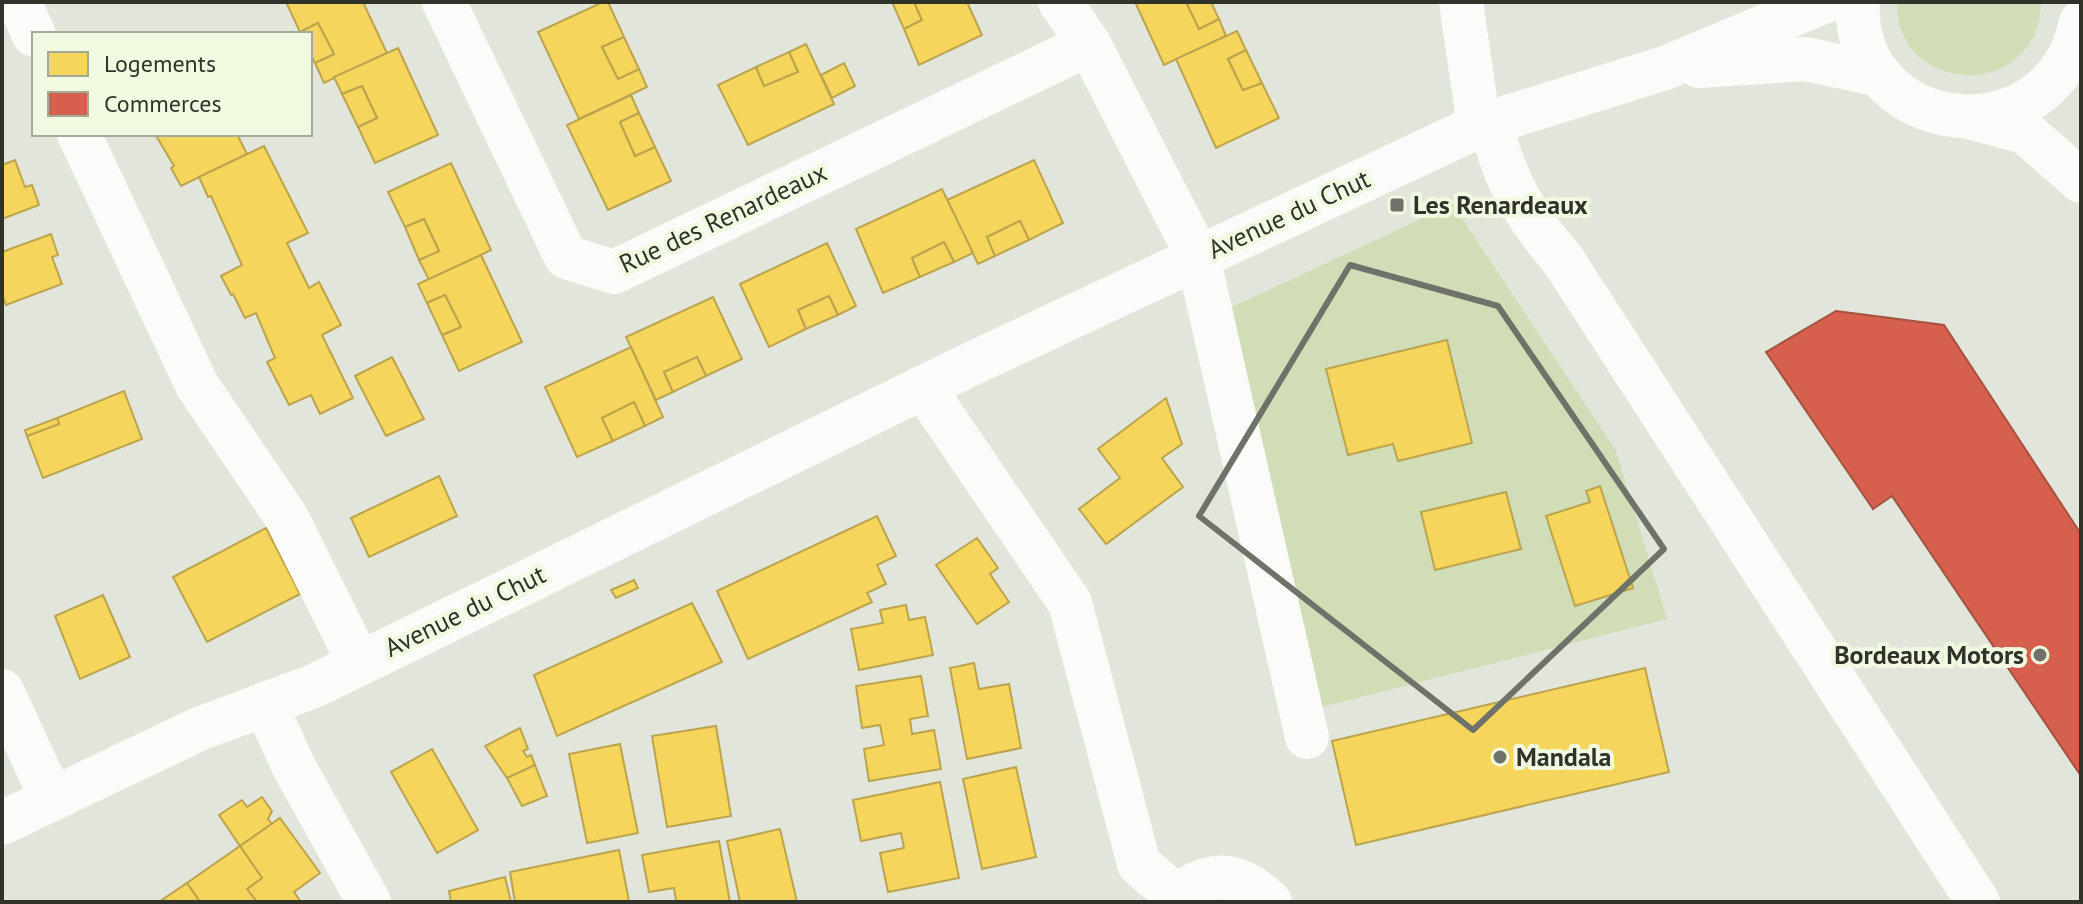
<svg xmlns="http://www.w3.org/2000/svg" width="2083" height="904" font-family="'PT Sans',sans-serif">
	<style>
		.green { fill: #d1ddb7 }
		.homes { fill: #f6d55c; stroke: #bba44d; stroke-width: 2 }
		.shops { fill: #d6604d; stroke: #a45242; stroke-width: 2 }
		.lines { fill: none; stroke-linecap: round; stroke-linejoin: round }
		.minor { stroke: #fbfbf9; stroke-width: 44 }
		.marked { fill: none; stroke: #6e7268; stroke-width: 6; stroke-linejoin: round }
		.poi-dot { fill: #6e7268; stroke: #f1f9e1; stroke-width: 3 }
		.labels { text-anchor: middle; stroke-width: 8; stroke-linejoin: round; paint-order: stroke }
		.poi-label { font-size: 26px; font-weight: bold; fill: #30332a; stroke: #f1f9e1; text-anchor: start }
		.street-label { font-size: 26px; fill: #30332a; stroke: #f1f9e1 }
	</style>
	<rect width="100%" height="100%" fill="#e2e6da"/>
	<!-- green -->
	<g class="green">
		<path d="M1897 2H2041C2040 100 1896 99 1897 2Z"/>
		<path d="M1453 204 1616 451 1667 619 1322 707 1217 314Z"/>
	</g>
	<!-- homes -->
	<g class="homes">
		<path d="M286 2H363L387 53 324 83 315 63 334 54 318 23 300 32Z"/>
		<path d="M603 2H608L624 37 602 47 618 79 639 69 647 87 579 119 538 32Z"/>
		<path d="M892 2H914L922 20 904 29Z"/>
		<path d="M914 2H967L982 35 919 65 904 29 922 20Z"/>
		<path d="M1135 2H1186L1199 29 1219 19 1226 36 1164 65Z"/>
		<path d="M1186 2H1211L1219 19 1199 29Z"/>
		<path d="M318 23 334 54 315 63 310 53V34L300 32Z"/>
		<path d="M1237 31 1246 50 1228 59 1243 90 1262 83 1279 118 1216 148 1176 59Z"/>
		<path d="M624 37 639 69 618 79 602 47Z"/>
		<path d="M806 44 834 104 748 145 718 85 756 67 764 86 798 72 789 52Z"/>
		<path d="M398 48 438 135 375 163 358 127 377 118 362 86 342 94 334 77Z"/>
		<path d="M1246 50 1262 83 1243 90 1228 59Z"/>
		<path d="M789 52 798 72 764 86 756 67Z"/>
		<path d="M844 63 855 86 832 98 821 75Z"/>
		<path d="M362 86 377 118 358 127 342 94Z"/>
		<path d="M631 95 639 113 620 122 635 156 655 147 671 181 608 210 567 125Z"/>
		<path d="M639 113 655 147 635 156 620 122Z"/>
		<path d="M155 134H237L247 154 181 186 171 168 174 166Z"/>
		<path d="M264 146 308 233 287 243 309 288 319 282 341 325 322 335 353 398 320 414 311 395 289 405 267 362 275 358 256 313 245 318 233 294 231 295 221 276 242 265 211 196 208 197 199 177Z"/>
		<path d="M15 160 25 187 32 185 39 205 2 219V165Z"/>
		<path d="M1034 160 1063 223 1029 240 1020 221 987 237 995 256 978 264 947 200Z"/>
		<path d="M451 163 491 250 429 280 419 260 439 251 424 219 405 227 388 192Z"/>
		<path d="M942 189 973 253 954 262 944 242 912 258 920 277 883 293 856 229Z"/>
		<path d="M424 219 439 251 419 260 405 227Z"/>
		<path d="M1020 221 1029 240 995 256 987 237Z"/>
		<path d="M51 234 58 255 52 257 62 284 6 305 2 295V252Z"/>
		<path d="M944 242 954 262 920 277 912 258Z"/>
		<path d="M827 243 856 306 838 315 829 296 798 310 806 329 769 347 740 284Z"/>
		<path d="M481 255 522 342 459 371 442 335 461 327 445 295 427 303 418 284Z"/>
		<path d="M445 295 461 327 442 335 427 303Z"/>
		<path d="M829 296 838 315 806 329 798 310Z"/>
		<path d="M713 297 742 359 706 376 697 357 664 372 673 392 656 400 626 337Z"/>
		<path d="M1447 340 1472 443 1398 461 1393 444 1348 455 1326 369Z"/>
		<path d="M631 347 663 417 645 426 634 402 602 418 613 441 577 457 545 387Z"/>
		<path d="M392 357 424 419 386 436 355 376Z"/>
		<path d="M697 357 706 376 673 392 664 372Z"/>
		<path d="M124 391 142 439 43 478 27 436 59 424 57 418Z"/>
		<path d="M1166 398 1182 444 1162 458 1183 487 1106 544 1079 509 1120 478 1098 449Z"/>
		<path d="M634 402 645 426 613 441 602 418Z"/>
		<path d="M57 418 59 424 27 436 25 430Z"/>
		<path d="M439 476 457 516 369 557 351 518Z"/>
		<path d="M1600 486 1633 588 1575 606 1546 516 1590 502 1586 491Z"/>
		<path d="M1506 492 1521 549 1435 570 1421 512Z"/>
		<path d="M877 516 896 556 877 565 886 584 867 593 872 602 748 659 717 591Z"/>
		<path d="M266 528 300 594 207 642 173 577Z"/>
		<path d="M977 538 998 568 990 574 1009 602 977 624 936 565Z"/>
		<path d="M634 580 638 588 616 598 611 590Z"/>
		<path d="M103 595 130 657 80 679 55 616Z"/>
		<path d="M692 603 722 662 557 736 534 675Z"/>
		<path d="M906 605 909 620 925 617 933 655 859 670 851 629 883 623 880 610Z"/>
		<path d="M974 663 979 689 1009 684 1021 748 967 759 950 668Z"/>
		<path d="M1645 668 1669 772 1356 845 1332 741Z"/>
		<path d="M921 676 928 716 910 719 912 734 934 730 941 769 869 781 864 749 884 745 880 725 862 728 856 686Z"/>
		<path d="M716 726 731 816 667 827 652 736Z"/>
		<path d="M520 728 528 749 523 751 527 757 531 755 535 765 507 778 485 746Z"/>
		<path d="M620 744 638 833 587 843 569 754Z"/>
		<path d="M432 749 478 830 437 853 391 772Z"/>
		<path d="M535 765 547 796 522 806 507 778Z"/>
		<path d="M1016 767 1036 857 982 869 963 779Z"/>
		<path d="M940 782 959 878 888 892 880 853 904 848 901 833 861 841 853 800Z"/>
		<path d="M262 797 272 811 268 819 272 824 240 846 219 815 242 800 247 807Z"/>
		<path d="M280 818 320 873 294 892 301 902H257L247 889 262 878 240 846Z"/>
		<path d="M780 829 797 902H740L727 841Z"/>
		<path d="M719 841 730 902H670L676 901 674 888 649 892 642 855Z"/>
		<path d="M240 846 262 878 247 889 257 902H200L187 883Z"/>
		<path d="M619 850 629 901 515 902 510 872Z"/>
		<path d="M505 877 511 902H451L449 891Z"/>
		<path d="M187 883 200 902H159Z"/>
	</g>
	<!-- shops -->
	<path class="shops" d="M1836 311 1944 325 2081 534V776L1892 496 1873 509 1766 352Z"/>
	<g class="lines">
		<!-- minor -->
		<g class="minor">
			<path d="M19 2 34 35"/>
			<path d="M444 2 566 257 614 272 1089 44"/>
			<path d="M1060 2 1089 44 1198 257 1307 737"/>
			<path d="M1461 2 1479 126"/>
			<path d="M1858 2C1850 137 2052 163 2081 22"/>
			<path d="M1699 66 1805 59 1880 75"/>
			<path d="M1972 118 2025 132 2081 181"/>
			<path d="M1490 123C1506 182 1523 214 1563 260L1978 902"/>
			<path d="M79 134 197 385 287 518 359 663"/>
			<path d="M923 387 1070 603 1139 864 1176 896"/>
			<path d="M2 691 52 799"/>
			<path d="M265 704 294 767 369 902"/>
			<path d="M2 823 199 729 314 686 969 365 1479 126 1665 68 1823 2"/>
			<path d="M1170 902C1205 871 1234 868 1270 902"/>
		</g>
	</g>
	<!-- marked area -->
	<path class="marked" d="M1350 265 1498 306 1664 549 1473 730 1199 516Z"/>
	<!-- markers -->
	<g class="poi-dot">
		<rect x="1389" y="197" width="16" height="16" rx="4"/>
		<circle cx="2040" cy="655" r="8"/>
		<circle cx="1500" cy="757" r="8"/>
	</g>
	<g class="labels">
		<!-- poi labels -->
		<g class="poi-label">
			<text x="1413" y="214">Les Renardeaux</text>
			<text x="2024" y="664" text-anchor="end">Bordeaux Motors</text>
			<text x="1516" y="766">Mandala</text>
		</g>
		<!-- street labels -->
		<g class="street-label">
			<text transform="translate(1289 214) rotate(-25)" y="9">Avenue du Chut</text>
			<text transform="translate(723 218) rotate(-25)" y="9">Rue des Renardeaux</text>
			<text transform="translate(465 611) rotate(-26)" y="9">Avenue du Chut</text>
		</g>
	</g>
	<!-- border -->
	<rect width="2083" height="904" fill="none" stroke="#30332a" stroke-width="8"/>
	<!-- legend -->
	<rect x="32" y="32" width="280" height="104" fill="#f1f9e1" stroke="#a4aa98" stroke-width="2"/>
	<rect x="48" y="52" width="40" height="24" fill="#f6d55c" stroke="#a4aa98" stroke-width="2"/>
	<text x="104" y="72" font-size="24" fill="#30332a">Logements</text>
	<rect x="48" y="92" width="40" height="24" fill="#d6604d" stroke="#a4aa98" stroke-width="2"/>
	<text x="104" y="112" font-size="24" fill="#30332a">Commerces</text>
</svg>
